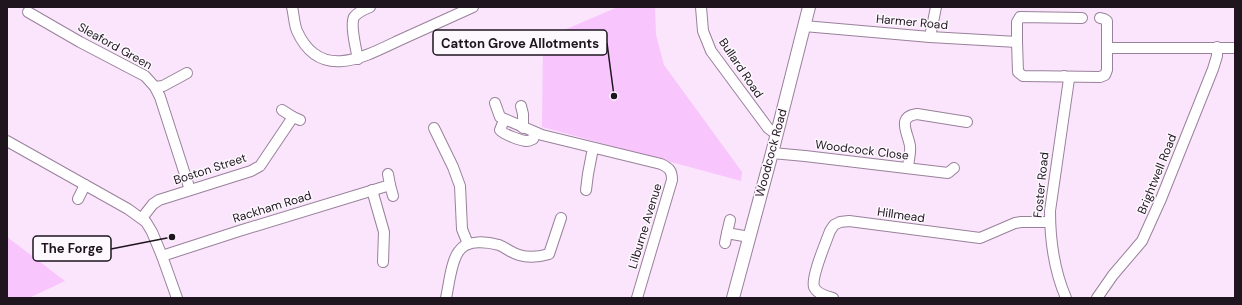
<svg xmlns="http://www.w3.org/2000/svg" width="1242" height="305" font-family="'DM Sans',sans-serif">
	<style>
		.green { fill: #f8c5fd }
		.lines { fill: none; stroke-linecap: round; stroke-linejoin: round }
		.minor-casing { stroke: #99819b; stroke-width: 12 }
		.tertiary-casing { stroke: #99819b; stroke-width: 14 }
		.minor { stroke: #fff; stroke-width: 10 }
		.tertiary { stroke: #fff; stroke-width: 12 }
		.labels { text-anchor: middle; stroke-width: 3; stroke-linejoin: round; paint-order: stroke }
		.street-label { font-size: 12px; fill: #1e151f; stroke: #fdf8fe }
		.leader { fill: none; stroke: #1e151f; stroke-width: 1.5 }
		.callout-dot { fill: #1e151f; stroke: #fdf8fe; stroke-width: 1.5 }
		.callout { fill: #fdf8fe; stroke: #1e151f; stroke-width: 1.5 }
		.callout-label { font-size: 13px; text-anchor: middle; font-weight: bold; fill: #1e151f }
	</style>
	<rect width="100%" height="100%" fill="#fae5fc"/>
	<!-- green -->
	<g class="green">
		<path d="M618 7H655L656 35 664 65 742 172 741 181 542 127 543 39Z"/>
		<path d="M7 237 65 281 29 298H7Z"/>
	</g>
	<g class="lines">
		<!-- minor casing -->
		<g class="minor-casing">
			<g id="minor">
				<path d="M292 7C294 15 294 24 297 31 320 82 364 57 400 40 424 29 449 18 473 7"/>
				<path d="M701 7 703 31 711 51 768 128 772 131 777 132"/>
				<path d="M28 12 80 42 145 76 155 87 160 97 190 190"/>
				<path d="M1100 18 1104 19 1107 21V48"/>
				<path d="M804 26 930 37 1017 42 1018 72 1023 76 1100 77 1105 75 1107 70V48H1235"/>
				<path d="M930 37 936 7"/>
				<path d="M1017 42V22L1020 17 1082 18"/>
				<path d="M358 59C356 49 350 25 354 17 358 12 365 9 370 7"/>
				<path d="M1064 76 1069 79 1050 211C1050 241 1054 270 1066 298"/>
				<path d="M155 87 163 86 187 73"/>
				<path d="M495 103 500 117 542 135 661 164C669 168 672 170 672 180L637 298"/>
				<path d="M521 106 523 114V128"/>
				<path d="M282 110 293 117"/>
				<path d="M504 120 500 130C503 134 521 141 527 141 529 141 531 140 533 139L536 133"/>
				<path d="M434 128 453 167 460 186 462 229 468 244"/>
				<path d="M7 141 128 209 146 222 152 232 162 256 177 298"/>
				<path d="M772 153 805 156 948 173 954 168"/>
				<path d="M908 168C908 162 911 153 910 146 908 133 896 117 917 114L967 122"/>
				<path d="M390 185 393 196"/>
				<path d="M372 190 384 232 383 262"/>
				<path d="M586 190 588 174 593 148"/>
				<path d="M78 199 85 185"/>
				<path d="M142 218 153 204 159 200 251 171 260 166 293 117 300 120"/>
				<path d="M727 233 730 220"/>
				<path d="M725 243 727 233 749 237"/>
				<path d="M162 256 239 231 390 185 388 174"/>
				<path d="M446 298C449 285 451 261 459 251 467 239 488 242 499 245 506 248 512 253 519 255 529 258 539 257 549 254L561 218"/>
				<path d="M833 298C826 296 817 294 814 287 811 277 826 242 830 231L834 225 840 222 849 221 980 238 1015 223 1021 222H1050"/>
				<path d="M1097 298 1113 275 1142 241 1161 199 1213 69 1217 56V47"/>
			</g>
		</g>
		<!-- tertiary casing -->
		<g class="tertiary-casing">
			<path id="tertiary" d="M733 298 772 153 809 7"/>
		</g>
		<!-- minor -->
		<use href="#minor" class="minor"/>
		<!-- tertiary -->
		<use href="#tertiary" class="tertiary"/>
	</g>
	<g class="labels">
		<!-- street labels -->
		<g class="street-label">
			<text transform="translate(912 22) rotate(5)" y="4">Harmer Road</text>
			<text transform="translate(115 46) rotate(29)" y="4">Sleaford Green</text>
			<text transform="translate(741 68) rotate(56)" y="4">Bullard Road</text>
			<text transform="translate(862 150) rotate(7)" y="4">Woodcock Close</text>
			<text transform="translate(771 153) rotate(-75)" y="4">Woodcock Road</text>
			<text transform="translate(210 169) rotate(-18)" y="4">Boston Street</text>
			<text transform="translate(1157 174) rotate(-68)" y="4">Brightwell Road</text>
			<text transform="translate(1041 185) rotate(-84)" y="4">Foster Road</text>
			<text transform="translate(272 207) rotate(-17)" y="4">Rackham Road</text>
			<text transform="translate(901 215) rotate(8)" y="4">Hillmead</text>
			<text transform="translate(645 226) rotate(-73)" y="4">Lilburne Avenue</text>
		</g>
	</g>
	<!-- callouts -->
	<path class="leader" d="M614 96L607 43M172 237L111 249"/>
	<g class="callout-dot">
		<circle cx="614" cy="96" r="4"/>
		<circle cx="172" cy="237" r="4"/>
	</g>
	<g class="callout">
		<rect x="433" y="30" width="174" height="25" rx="4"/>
		<rect x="33" y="236" width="78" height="25" rx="4"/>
	</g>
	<g class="callout-label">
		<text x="520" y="48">Catton Grove Allotments</text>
		<text x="72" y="253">The Forge</text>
	</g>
	<!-- border -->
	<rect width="1242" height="305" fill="none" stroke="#1e151f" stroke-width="16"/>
</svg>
